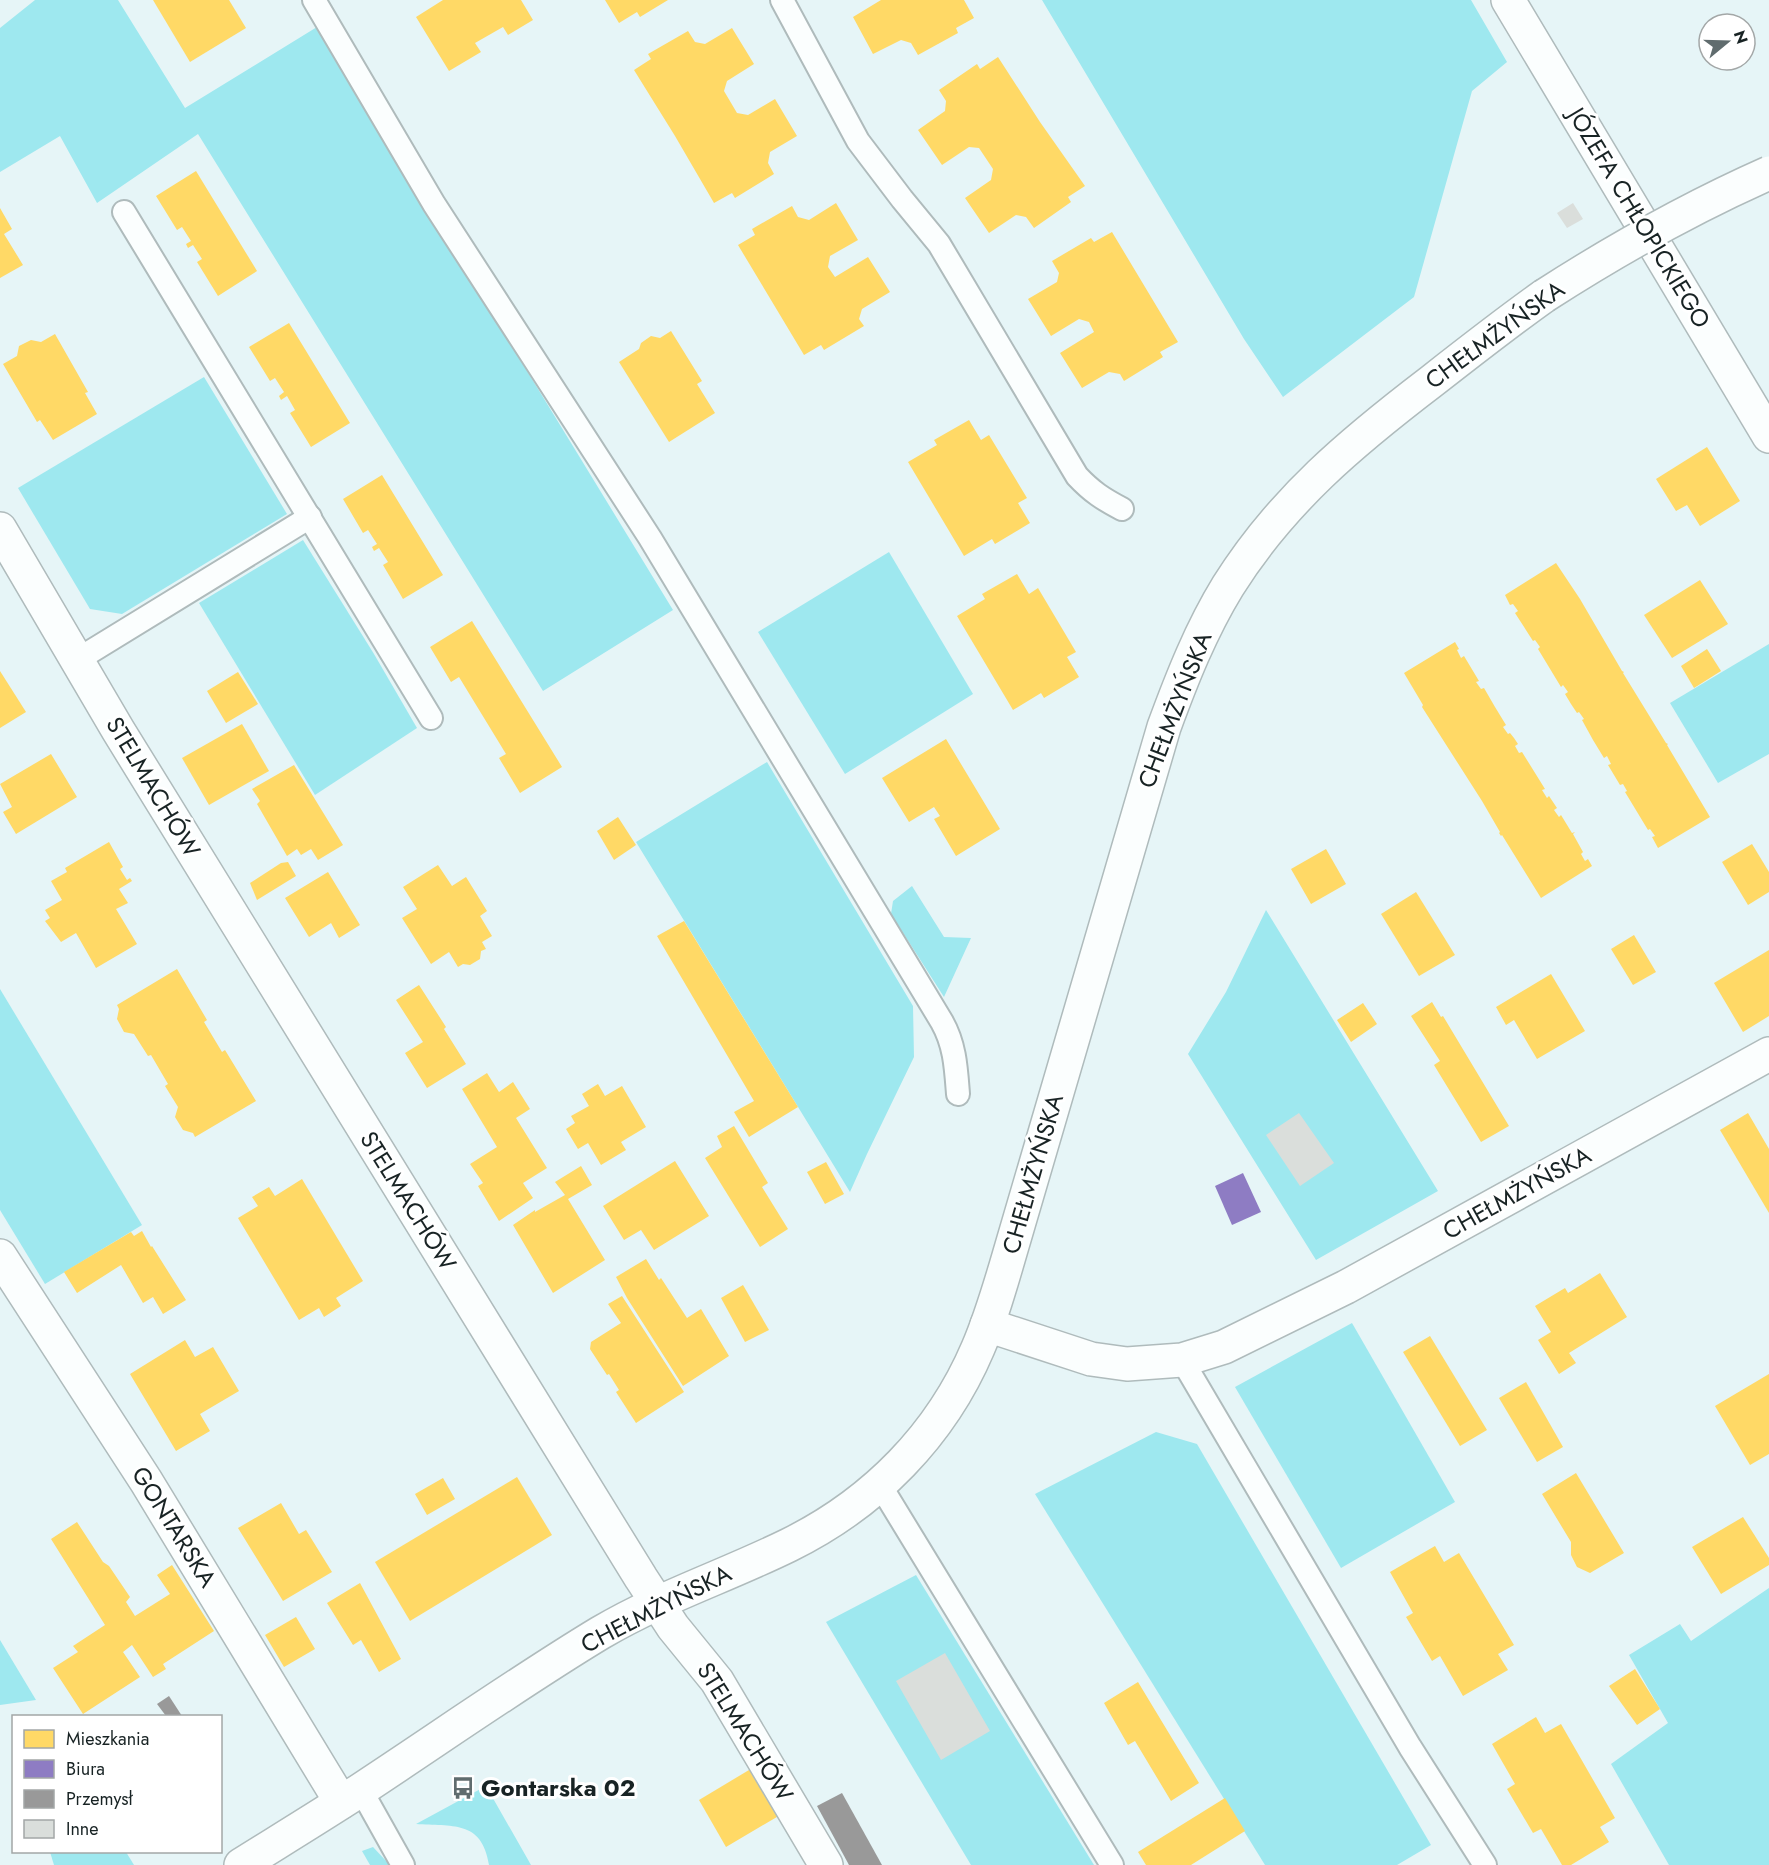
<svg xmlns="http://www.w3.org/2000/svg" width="1769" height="1865" font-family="Jost,sans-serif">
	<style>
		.green { fill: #9ee8ef }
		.homes { fill: #ffd966 }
		.offices { fill: #8e7cc3 }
		.industry { fill: #999 }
		.building { fill: #dadedb }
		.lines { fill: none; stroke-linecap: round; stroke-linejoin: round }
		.service-casing { stroke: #afbbbc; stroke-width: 26 }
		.minor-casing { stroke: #afbbbc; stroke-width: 36 }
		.tertiary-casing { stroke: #afbbbc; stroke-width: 36 }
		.service { stroke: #fbfefe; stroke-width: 22 }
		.minor { stroke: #fbfefe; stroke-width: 33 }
		.tertiary { stroke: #fbfefe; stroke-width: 33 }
		.tertiary-bridge-casing { stroke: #afbbbc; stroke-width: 36; stroke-linecap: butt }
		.tertiary-bridge { stroke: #fbfefe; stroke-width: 33 }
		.labels { text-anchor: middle; stroke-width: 6; stroke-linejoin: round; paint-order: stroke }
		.street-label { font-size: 24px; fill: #182324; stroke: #fff }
		.poi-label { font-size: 24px; font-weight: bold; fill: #182324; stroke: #fff; text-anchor: start }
	</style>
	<rect width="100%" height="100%" fill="#e6f5f7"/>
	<!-- green -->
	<g class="green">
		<path d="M35 0H118L185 108 317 27 673 610 543 691 198 134 97 203 60 136 0 172V28Z"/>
		<path d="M1042 0H1471L1507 62 1472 91 1414 297 1283 397 1244 339Z"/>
		<path d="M204 377 287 514 122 614 90 609 18 488Z"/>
		<path d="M303 540 374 654 417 728 315 795 199 603Z"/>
		<path d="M889 552 973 694 845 774 758 632Z"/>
		<path d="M1769 644V754L1718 783 1670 703Z"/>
		<path d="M767 762 913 1006 914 1057 867 1154 850 1192 636 842Z"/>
		<path d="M912 886 944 937 971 938 944 997 891 914 893 901Z"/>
		<path d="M1266 910 1438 1191 1316 1260 1188 1054 1226 992Z"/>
		<path d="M0 989 142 1225 45 1284 0 1210Z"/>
		<path d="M1352 1323 1455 1502 1341 1568 1235 1387Z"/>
		<path d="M1156 1432 1197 1444 1431 1845 1397 1865H1265L1035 1494Z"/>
		<path d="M916 1575 1094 1865H971L826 1622Z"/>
		<path d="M1769 1588V1865H1669L1611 1764 1668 1723 1629 1655 1680 1624 1691 1641Z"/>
		<path d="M0 1640 36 1700 0 1705Z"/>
		<path d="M486 1786 531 1865H489C482 1819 451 1827 416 1824Z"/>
		<path d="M373 1847 388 1863 389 1865H370L362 1851Z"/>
		<path d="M50 1852H126L134 1865H54Z"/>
	</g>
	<!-- homes -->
	<g class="homes">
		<path d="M153 0H229L246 28 190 62Z"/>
		<path d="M443 0H521L533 20 508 35 503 27 475 43 481 52 449 71 416 17Z"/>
		<path d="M605 0H668L640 17 637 12 619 23Z"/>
		<path d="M881 0H964L974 18 956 28 958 33 918 55 911 43 901 40 873 54 853 17Z"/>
		<path d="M732 28 754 64 727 81 724 91 737 113 748 115 775 99 797 136 770 152 768 163 774 174 735 198 732 193 714 203 675 136 634 70 651 59 648 54 688 31 695 42 705 44Z"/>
		<path d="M998 57 1040 122 1085 186 1068 197 1071 202 1034 228 1026 217 1016 215 989 233 965 198 991 180 993 169 979 148 969 147 942 165 918 130 945 111 946 101 939 90 977 64 980 69Z"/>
		<path d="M196 171 257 271 218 296 197 262 202 259 193 245 188 248 186 244 191 241 182 227 177 230 156 196Z"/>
		<path d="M836 203 858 240 830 256 828 267 835 277 868 257 890 292 862 309 859 319 864 326 824 350 821 345 804 355 738 245 755 235 752 229 792 206 798 217 809 220Z"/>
		<path d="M0 208 12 229 4 234 23 265 0 278Z"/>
		<path d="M1112 232 1178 342 1160 352 1163 357 1124 381 1120 374 1109 372 1082 388 1060 353 1094 332 1089 322 1079 319 1051 336 1028 299 1057 282 1059 273 1052 261 1091 238 1094 242Z"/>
		<path d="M289 323 350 423 311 447 290 413 295 410 287 396 281 400 279 396 284 392 275 378 270 381 249 347Z"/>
		<path d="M671 331 702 381 697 384 715 413 669 442 619 362 639 349 641 343 651 336 660 338Z"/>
		<path d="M55 334 88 392 85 393 97 414 53 440 40 420 37 422 3 364 17 356 19 346 31 340 41 342Z"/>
		<path d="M969 420 981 440 989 435 1027 498 1018 503 1030 523 995 544 992 539 964 556 908 462 937 445 934 440Z"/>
		<path d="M1707 447 1740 501 1700 526 1687 505 1676 511 1656 479Z"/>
		<path d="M382 475 443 575 403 599 383 565 388 562 379 548 374 551 372 547 377 544 368 530 363 533 343 499Z"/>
		<path d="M1556 563 1580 599 1622 671 1624 672 1623 673 1666 743 1668 744 1667 745 1710 817 1658 848 1652 837 1655 836 1650 829 1648 830 1625 792 1627 791 1623 784 1620 785 1608 765 1611 764 1607 756 1604 758 1593 740 1582 720 1584 719 1579 712 1577 713 1571 704 1565 694 1568 692 1563 685 1561 687 1538 649 1540 647 1535 640 1533 641 1515 613 1518 611 1513 604 1510 605 1505 595Z"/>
		<path d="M1017 574 1029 594 1038 588 1076 652 1067 657 1079 677 1044 698 1041 693 1013 710 957 616 985 599 982 594Z"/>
		<path d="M1700 580 1728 624 1672 658 1644 615Z"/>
		<path d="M472 621 562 767 520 793 499 758 506 754 459 677 451 682 430 647Z"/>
		<path d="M1455 642 1459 649 1457 650 1461 658 1464 656 1479 681 1476 682 1481 689 1484 688 1495 707 1506 725 1503 727 1508 734 1510 733 1514 738 1518 744 1515 746 1519 753 1522 752 1545 789 1542 790 1547 798 1549 796 1557 808 1554 810 1559 817 1561 815 1572 833 1575 832 1573 834 1583 852 1581 854 1585 861 1588 859 1592 866 1541 898 1502 835 1501 836 1499 833 1500 832 1482 801 1422 707 1423 705 1404 673Z"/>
		<path d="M1707 649 1721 671 1694 688 1681 666Z"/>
		<path d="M0 671 26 712 0 728Z"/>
		<path d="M238 672 258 704 226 723 207 691Z"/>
		<path d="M242 724 269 771 209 805 182 758Z"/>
		<path d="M946 739 1000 829 956 856 934 819 940 816 934 807 909 822 882 778Z"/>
		<path d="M51 754 77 797 16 834 3 812 12 807 0 784Z"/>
		<path d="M294 765 343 845 318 860 311 849 301 855 297 849 287 856 257 804 260 801 252 789Z"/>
		<path d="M618 817 636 845 614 860 597 831Z"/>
		<path d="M109 842 123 867 120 869 127 880 130 878 132 881 119 889 128 903 116 909 137 944 96 968 76 933 61 942 45 921 50 918 45 910 62 900 51 881 67 872 65 868Z"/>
		<path d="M1752 844 1769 872V892L1748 905 1722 862Z"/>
		<path d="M1326 849 1346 884 1311 904 1291 869Z"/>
		<path d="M288 862 296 876 257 900 250 883 281 863Z"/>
		<path d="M438 865 452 886 466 877 487 911 480 916 492 936 482 942 486 949 481 951 480 959 470 965 463 964 458 967 449 952 431 964 402 918 417 909 403 887Z"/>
		<path d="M328 872 360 925 339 938 331 923 309 937 285 898Z"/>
		<path d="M1416 892 1455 955 1419 976 1381 914Z"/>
		<path d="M684 921 798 1107 749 1137 734 1112 754 1101 657 936Z"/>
		<path d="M1634 935 1656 972 1633 985 1611 949Z"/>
		<path d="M1769 950V1016L1743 1032 1714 983Z"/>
		<path d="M177 969 207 1020 204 1022 222 1052 225 1050 256 1101 195 1137 193 1133 183 1130 175 1117 178 1107 165 1086 168 1084 151 1055 148 1056 134 1034 124 1032 117 1019 119 1009 117 1005Z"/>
		<path d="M1551 974 1585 1031 1537 1059 1514 1020 1506 1025 1496 1007Z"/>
		<path d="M419 985 446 1027 444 1029 466 1064 427 1088 405 1053 423 1042 396 1000Z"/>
		<path d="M1432 1002 1441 1017 1443 1016 1509 1126 1481 1142 1434 1065 1440 1061 1411 1016Z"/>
		<path d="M1363 1003 1377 1024 1351 1042 1337 1020Z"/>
		<path d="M487 1073 499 1092 513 1082 530 1109 516 1118 547 1168 523 1183 533 1198 499 1221 478 1186 483 1183 470 1164 497 1147 462 1089Z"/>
		<path d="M598 1084 605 1096 622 1086 646 1127 621 1142 626 1150 601 1165 588 1143 578 1149 566 1129 575 1123 571 1116 589 1106 582 1094Z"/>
		<path d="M1748 1113 1769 1149V1213L1720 1130Z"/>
		<path d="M734 1126 768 1183 762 1187 788 1229 760 1247 705 1158 722 1147 717 1136Z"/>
		<path d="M675 1161 709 1216 654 1250 641 1230 624 1240 603 1206Z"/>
		<path d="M826 1162 844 1194 825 1204 807 1172Z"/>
		<path d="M581 1166 592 1185 568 1199 605 1260 553 1293 513 1225 535 1210V1212L565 1195 555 1182Z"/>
		<path d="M302 1179 363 1281 336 1298 341 1306 324 1317 319 1308 299 1320 238 1218 258 1206 252 1197 269 1187 275 1196Z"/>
		<path d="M142 1231 151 1247 152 1246 186 1300 163 1314 153 1297 143 1303 121 1265 77 1293 64 1272 131 1232 134 1236Z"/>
		<path d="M646 1259 659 1280 661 1278 687 1318 701 1309 729 1356 683 1386 627 1298 616 1277Z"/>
		<path d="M1600 1273 1627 1317 1569 1353 1576 1363 1559 1374 1538 1340 1551 1332 1535 1306 1565 1288 1568 1293Z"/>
		<path d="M743 1285 769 1330 745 1342 721 1298Z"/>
		<path d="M622 1296 684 1392 636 1423 616 1392 619 1390 609 1374 607 1375 590 1349 591 1342 621 1323 608 1304Z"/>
		<path d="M1430 1336 1487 1430 1460 1446 1403 1352Z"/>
		<path d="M185 1340 195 1357 213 1347 239 1391 200 1414 210 1431 176 1451 130 1374Z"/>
		<path d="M1769 1374V1454L1750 1465 1715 1406Z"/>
		<path d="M1526 1382 1563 1447 1537 1462 1499 1398Z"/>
		<path d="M1576 1473 1624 1553 1590 1573 1577 1567 1571 1555V1542L1542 1494Z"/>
		<path d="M517 1477 552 1535 410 1621 375 1562Z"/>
		<path d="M443 1478 455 1499 427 1515 415 1494Z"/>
		<path d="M281 1503 299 1534 306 1530 332 1572 283 1601 238 1528Z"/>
		<path d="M1743 1517 1769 1558V1565L1721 1594 1692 1547Z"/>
		<path d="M77 1522 103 1562 109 1566 130 1597 126 1602 135 1616 170 1594 157 1575 172 1565 214 1631 163 1664 166 1669 153 1677 132 1645 123 1652 140 1677 83 1714 53 1668 78 1652 73 1646 105 1625 51 1539Z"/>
		<path d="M1435 1546 1444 1562 1459 1553 1514 1645 1498 1654 1508 1670 1463 1696 1440 1656 1432 1661 1406 1617 1413 1613 1390 1572Z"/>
		<path d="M360 1583 401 1659 379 1672 361 1640 353 1645 327 1603Z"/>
		<path d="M296 1617 315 1649 284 1667 265 1635Z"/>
		<path d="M1635 1669 1660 1709 1637 1725 1609 1686Z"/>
		<path d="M1138 1682 1199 1783 1171 1801 1135 1741 1128 1745 1104 1703Z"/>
		<path d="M1536 1717 1545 1733 1561 1724 1615 1818 1600 1827 1609 1842 1571 1865H1562L1541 1829 1533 1833 1507 1789 1515 1784 1492 1744Z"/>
		<path d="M754 1767 782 1814 726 1847 699 1800Z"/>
		<path d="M1225 1798 1245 1831 1191 1865H1146L1138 1852Z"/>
	</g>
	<!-- offices -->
	<path class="offices" d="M1243 1173 1261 1212 1232 1225 1215 1186Z"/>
	<!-- industry -->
	<g class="industry">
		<path d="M169 1696 182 1716H166L157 1704Z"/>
		<path d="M842 1793 882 1865H849L817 1806Z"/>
	</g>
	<!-- building -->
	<g class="building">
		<path d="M1573 203 1583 219 1567 228 1557 213Z"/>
		<path d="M1299 1113 1334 1163 1300 1186 1266 1135Z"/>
		<path d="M945 1653 990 1731 941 1760 896 1681Z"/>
	</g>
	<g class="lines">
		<!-- service casing -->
		<g class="service-casing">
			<g id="service">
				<path d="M314 0 434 204 650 538 942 1022C955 1045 956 1068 958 1094"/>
				<path d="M782 0 858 141 902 199 939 244 1077 476C1092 492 1103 499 1122 509"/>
				<path d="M124 212 431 718"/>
				<path d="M77 660 310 517"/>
				<path d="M1182 1360 1410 1747 1485 1865"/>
				<path d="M880 1485 1112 1865"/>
				<path d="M361 1790 403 1865"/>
			</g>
		</g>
		<!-- minor casing -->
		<g class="minor-casing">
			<g id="minor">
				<path d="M1508 0 1769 436"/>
				<path d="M0 529 118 730 641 1578 673 1627 717 1681 826 1865"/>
				<path d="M0 1256 146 1481 341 1802"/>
				<path d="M987 1325 1091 1359 1127 1364 1182 1360 1224 1347 1346 1287 1769 1054"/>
			</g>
		</g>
		<!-- tertiary casing -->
		<g class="tertiary-casing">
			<path id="tertiary" d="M241 1865C281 1840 322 1815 362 1789 441 1737 519 1682 600 1633 661 1597 726 1576 789 1545 874 1503 941 1435 978 1348 991 1318 1000 1287 1009 1256L1164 727C1182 678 1201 630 1228 586 1282 500 1352 442 1432 381 1469 352 1506 323 1544 296"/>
		</g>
		<!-- service -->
		<use href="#service" class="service"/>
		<!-- minor -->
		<use href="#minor" class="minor"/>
		<!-- tertiary -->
		<use href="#tertiary" class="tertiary"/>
		<!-- tertiary-bridge casing -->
		<g class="tertiary-bridge-casing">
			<path id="tertiary-bridge" d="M1544 296C1617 249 1690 208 1769 173"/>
		</g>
		<!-- tertiary-bridge -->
		<use href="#tertiary-bridge" class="tertiary-bridge"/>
	</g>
	<!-- icons -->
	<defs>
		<g id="bus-bare" transform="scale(1.8)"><path d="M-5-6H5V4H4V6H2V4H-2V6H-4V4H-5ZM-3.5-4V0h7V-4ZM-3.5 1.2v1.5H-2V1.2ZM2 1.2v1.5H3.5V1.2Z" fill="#606c6e" stroke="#fff" stroke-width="2.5" paint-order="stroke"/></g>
	</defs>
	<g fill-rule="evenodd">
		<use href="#bus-bare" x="463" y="1788"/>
	</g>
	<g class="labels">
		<!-- street labels -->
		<g class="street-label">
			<text transform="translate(1639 218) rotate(59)" y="8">JÓZEFA CHŁOPICKIEGO</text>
			<text transform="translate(1495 335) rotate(-36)" y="8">CHEŁMŻYŃSKA</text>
			<text transform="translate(1175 710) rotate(-69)" y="8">CHEŁMŻYŃSKA</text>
			<text transform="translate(153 787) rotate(59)" y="8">STELMACHÓW</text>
			<text transform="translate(1033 1174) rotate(-74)" y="8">CHEŁMŻYŃSKA</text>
			<text transform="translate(1517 1193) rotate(-29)" y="8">CHEŁMŻYŃSKA</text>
			<text transform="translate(408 1201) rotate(58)" y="8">STELMACHÓW</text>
			<text transform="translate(174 1527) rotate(58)" y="8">GONTARSKA</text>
			<text transform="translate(656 1609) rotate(-27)" y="8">CHEŁMŻYŃSKA</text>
			<text transform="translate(745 1732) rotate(58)" y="8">STELMACHÓW</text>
		</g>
		<!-- poi labels -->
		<g class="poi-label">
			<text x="481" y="1796">Gontarska 02</text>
		</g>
	</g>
	<!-- legend -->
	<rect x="12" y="1715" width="210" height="138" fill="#ffffff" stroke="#a3a7a7" stroke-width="1.5"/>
	<rect x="24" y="1730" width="30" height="18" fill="#ffd966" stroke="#a3a7a7" stroke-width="1.5"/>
	<text x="66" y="1745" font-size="18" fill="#182324">Mieszkania</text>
	<rect x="24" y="1760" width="30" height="18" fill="#8e7cc3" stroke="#a3a7a7" stroke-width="1.5"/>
	<text x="66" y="1775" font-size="18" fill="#182324">Biura</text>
	<rect x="24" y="1790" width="30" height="18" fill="#999999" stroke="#a3a7a7" stroke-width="1.5"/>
	<text x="66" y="1805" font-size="18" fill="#182324">Przemysł</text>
	<rect x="24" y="1820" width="30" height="18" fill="#dadedb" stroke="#a3a7a7" stroke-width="1.5"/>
	<text x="66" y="1835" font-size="18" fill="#182324">Inne</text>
	<!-- north arrow -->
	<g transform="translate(1727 42) rotate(71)"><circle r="28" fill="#ffffff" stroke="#a3a7a7" stroke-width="1.5"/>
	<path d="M0-4.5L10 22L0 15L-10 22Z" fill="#606c6e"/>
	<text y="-9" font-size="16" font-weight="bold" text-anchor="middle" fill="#182324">N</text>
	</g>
</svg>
